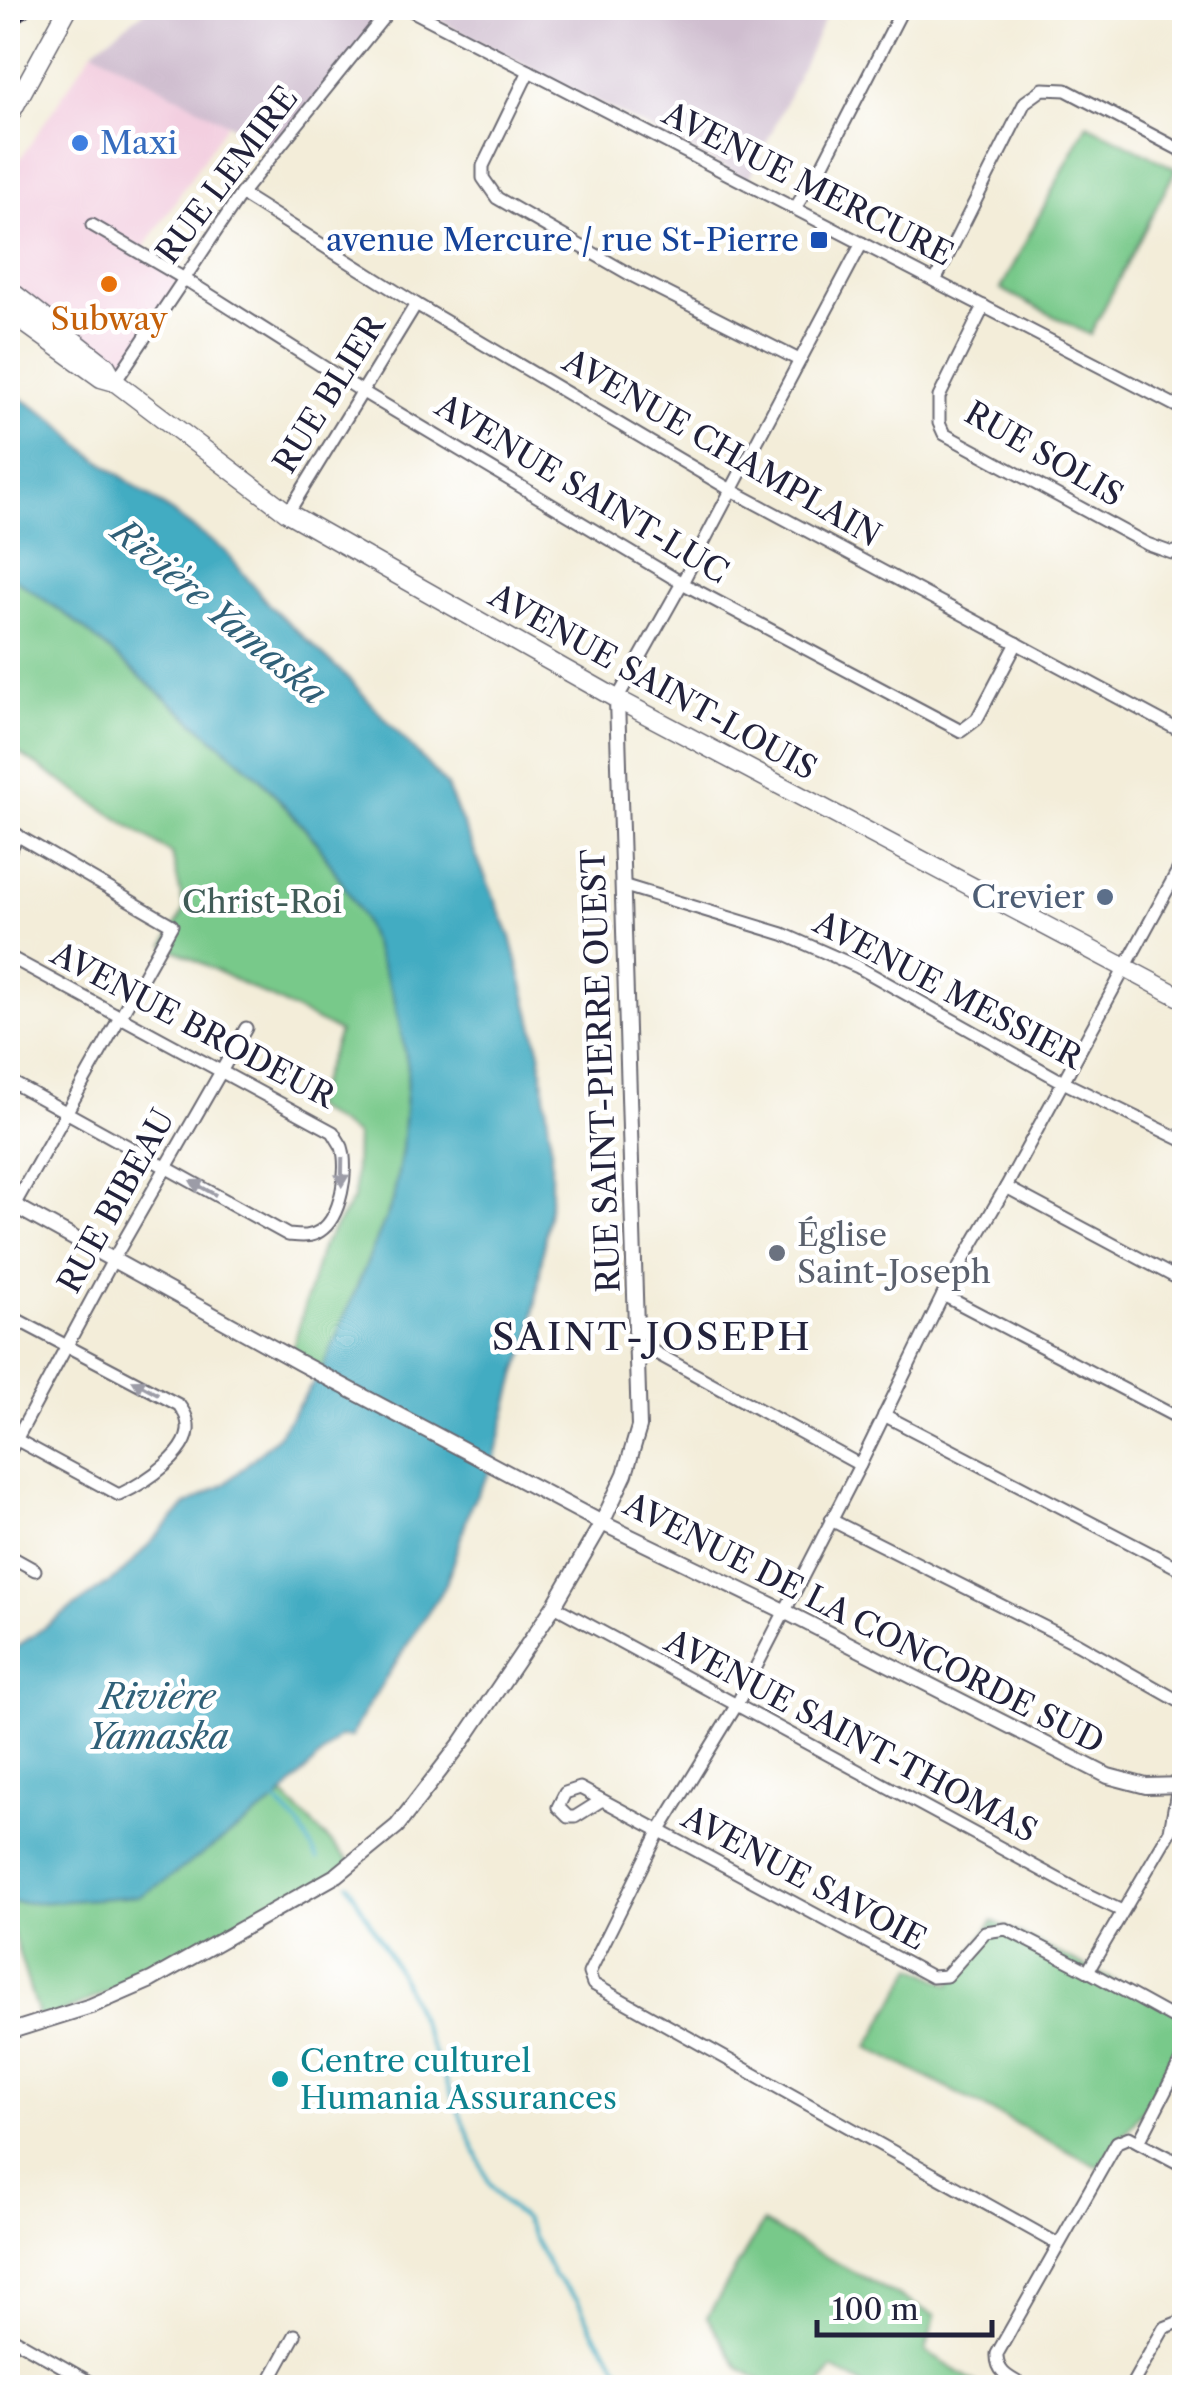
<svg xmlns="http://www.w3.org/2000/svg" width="1192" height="2395" font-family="'Libre Caslon Text',serif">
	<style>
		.built { fill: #f3cfe0 }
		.industrial { fill: #cfbdcf }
		.green { fill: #78c98a; stroke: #4d7662; stroke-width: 2.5 }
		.water { fill: #42acc2; stroke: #32677e; stroke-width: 2.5 }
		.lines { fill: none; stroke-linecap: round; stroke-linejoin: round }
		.stream { stroke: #42acc2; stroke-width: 4 }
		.minor-casing { stroke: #6b6972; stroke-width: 15 }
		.tertiary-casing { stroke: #6b6972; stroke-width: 18 }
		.primary-casing { stroke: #6b6972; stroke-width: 21 }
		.minor { stroke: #fff; stroke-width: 11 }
		.tertiary { stroke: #fff; stroke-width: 14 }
		.primary { stroke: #fff; stroke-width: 18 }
		.rail-casing { stroke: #22223b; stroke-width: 8 }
		.rail { stroke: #fff; stroke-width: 4; stroke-dasharray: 11; stroke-linecap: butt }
		.oneway { fill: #9c9ca7 }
		.shop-dot { fill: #3f7fe0; stroke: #fff; stroke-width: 4 }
		.transit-dot { fill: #1a4fb4; stroke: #fff; stroke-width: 4 }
		.food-dot { fill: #e8710a; stroke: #fff; stroke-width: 4 }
		.service-dot { fill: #5c6f8a; stroke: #fff; stroke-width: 4 }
		.worship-dot { fill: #6b7280; stroke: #fff; stroke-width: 4 }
		.culture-dot { fill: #0f9aa8; stroke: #fff; stroke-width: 4 }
		.labels { text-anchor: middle; stroke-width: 9; stroke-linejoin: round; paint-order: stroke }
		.shop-label { font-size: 32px; fill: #366cbe; stroke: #fff; text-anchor: start }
		.street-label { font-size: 32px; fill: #22223b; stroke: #fff }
		.transit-label { font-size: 32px; fill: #164399; stroke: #fff; text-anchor: end }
		.food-label { font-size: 32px; fill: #c56008; stroke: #fff }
		.service-label { font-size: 32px; fill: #4e5e75; stroke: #fff; text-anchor: end }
		.park-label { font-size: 32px; fill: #405c57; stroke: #fff }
		.worship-label { font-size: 32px; fill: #5b616d; stroke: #fff; text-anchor: start }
		.culture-label { font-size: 32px; fill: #0d838f; stroke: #fff; text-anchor: start }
		.water-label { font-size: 35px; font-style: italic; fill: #306078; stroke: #fff }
		.quarter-label { font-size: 38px; letter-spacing: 2.5px; fill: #22223b; stroke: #fff }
	</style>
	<rect width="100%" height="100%" fill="#fff"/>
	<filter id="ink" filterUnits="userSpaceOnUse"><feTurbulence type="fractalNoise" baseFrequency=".01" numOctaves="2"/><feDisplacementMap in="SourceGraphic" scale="20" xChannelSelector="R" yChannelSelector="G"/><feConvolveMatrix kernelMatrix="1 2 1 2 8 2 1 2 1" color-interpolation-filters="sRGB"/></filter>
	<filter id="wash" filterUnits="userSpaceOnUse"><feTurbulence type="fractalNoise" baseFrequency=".0048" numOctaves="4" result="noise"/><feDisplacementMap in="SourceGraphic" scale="40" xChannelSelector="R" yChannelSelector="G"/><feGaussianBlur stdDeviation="2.25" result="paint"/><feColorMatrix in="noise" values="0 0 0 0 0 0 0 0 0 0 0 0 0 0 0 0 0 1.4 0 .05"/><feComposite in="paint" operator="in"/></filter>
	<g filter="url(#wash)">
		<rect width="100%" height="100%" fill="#f3edd9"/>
		<!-- built -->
		<path class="built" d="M93 50 228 122 141 253 183 278 121 374 8 281V177Z"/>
		<!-- industrial -->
		<g class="industrial">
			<path d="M149 8H396L278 151 93 50Z"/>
			<path d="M414 8H830L749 180Z"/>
		</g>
		<!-- green -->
		<g class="green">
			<path d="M1087 124 1176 169 1090 335 1001 289Z"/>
			<path d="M8 574 72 619 258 776 318 844 361 914 394 997 408 1067 402 1150 393 1201 322 1370 291 1354 321 1248 354 1198 356 1135 311 1107 339 1032 165 945 184 910 172 854 8 746Z"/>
			<path d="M282 1794 352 1863 207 1949 40 2022 8 1918V1902L36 1903Z"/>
			<path d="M993 1921 1184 2015V2028L1152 2098 1099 2167 868 2047 914 1967 950 1985Z"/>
			<path d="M763 2223 935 2316 926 2352 983 2387H866L832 2368 819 2387H773L739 2368 707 2317Z"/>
		</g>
		<!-- water -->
		<path class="water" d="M8 386 19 397 56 421 88 452 225 551 269 605 348 678 446 785 511 937 540 1052 551 1146V1194L531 1336 517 1372 492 1468 471 1505 446 1584 361 1717 351 1737H339L276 1802 166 1880 140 1896 36 1903 8 1902V1653L121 1574 186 1505 226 1483 277 1437 322 1370 393 1201 402 1150 408 1067 394 997 361 914 318 843 258 776 72 619 8 574Z"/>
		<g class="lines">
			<!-- stream -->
			<g class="stream">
				<path d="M276 1802 298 1824 318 1859"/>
				<path d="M348 1884 403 1980 489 2183 502 2201 524 2219 554 2276 577 2299 595 2334 635 2388"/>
			</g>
		</g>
	</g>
	<g filter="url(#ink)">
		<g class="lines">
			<!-- minor casing -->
			<g class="minor-casing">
				<g id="minor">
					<path d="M407 8 1184 410"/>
					<path d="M529 71 483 166V178L497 198 631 275 799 360"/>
					<path d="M241 194 416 304 731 490 1184 733"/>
					<path d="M795 208 821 168 903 8"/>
					<path d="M92 225 183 278 363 392 682 583 961 731 977 719 1017 643"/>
					<path d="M935 281 1025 102 1043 89 1066 90 1184 152"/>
					<path d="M984 306 939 397V423L944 434 1147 544 1172 553 1184 549"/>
					<path d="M115 382 241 194 391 8"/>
					<path d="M288 513 416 304"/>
					<path d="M617 699 682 583 862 243"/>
					<path d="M8 830 172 925 8 1216"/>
					<path d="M8 854 18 835"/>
					<path d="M622 885 783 934 858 967 1063 1082 1184 1141"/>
					<path d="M8 956 333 1132C334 1134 341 1145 342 1147 349 1169 341 1218 320 1231 310 1238 299 1236 288 1235L8 1080"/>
					<path d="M1006 1187 1184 1282"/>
					<path d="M943 1295 1184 1421"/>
					<path d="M8 1315 179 1405C182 1410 186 1414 187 1420 197 1451 142 1484 119 1495L8 1435"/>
					<path d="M636 1342 860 1465"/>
					<path d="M884 1415 1184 1571"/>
					<path d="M8 1455 113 1260 246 1028"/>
					<path d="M831 1520 1078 1644 1184 1704"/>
					<path d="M8 1555 35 1570"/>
					<path d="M554 1606 1082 1892 1122 1911"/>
					<path d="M602 1800 575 1817H568L558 1807 565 1793 580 1788 932 1977 946 1976 985 1932 1006 1929 1088 1971 1184 2024"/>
					<path d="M1088 1971 1170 1831 1178 1786"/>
					<path d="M1139 2142 1184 2055"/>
					<path d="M1058 2244 593 1984 589 1973 659 1832 736 1706 860 1465 943 1295 1006 1187 1184 859"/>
					<path d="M8 2341 14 2339 100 2388"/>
					<path d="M266 2388 295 2335"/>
					<path d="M1028 2388C1012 2379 996 2374 997 2354L1117 2142 1129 2137 1184 2166"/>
					<path d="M1130 2388 1164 2328 1184 2320"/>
				</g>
			</g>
			<!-- tertiary casing -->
			<g class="tertiary-casing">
				<g id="tertiary">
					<path d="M8 1202 300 1363 602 1523 784 1611 1108 1776 1146 1786 1184 1785"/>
					<path d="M8 2032 91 2006 151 1980 337 1875 397 1826 462 1742 554 1606 602 1523 625 1474 639 1427 617 699"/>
				</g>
			</g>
			<!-- primary casing -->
			<g class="primary-casing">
				<g id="primary">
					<path d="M8 118 68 8"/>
					<path d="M8 289 106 366 115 382 288 513 617 699 1184 999"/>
					<path d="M8 311 101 378 115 382"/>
				</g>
			</g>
			<!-- minor -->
			<use href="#minor" class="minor"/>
			<!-- tertiary -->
			<use href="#tertiary" class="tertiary"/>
			<!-- primary -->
			<use href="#primary" class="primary"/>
			<!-- rail casing -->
			<g class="rail-casing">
				<path id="rail" d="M8 25 33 8"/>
			</g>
			<!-- rail -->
			<use href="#rail" class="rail"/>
		</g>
		<!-- one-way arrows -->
		<defs><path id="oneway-solid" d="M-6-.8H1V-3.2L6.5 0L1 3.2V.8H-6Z" transform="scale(2.5)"/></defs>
		<g class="oneway">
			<use href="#oneway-solid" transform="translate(342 1172) rotate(91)"/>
			<use href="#oneway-solid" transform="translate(203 1188) rotate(-151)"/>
			<use href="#oneway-solid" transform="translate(145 1387) rotate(-152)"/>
		</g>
	</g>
	<!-- markers -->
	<circle class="shop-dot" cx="80" cy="143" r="10"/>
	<rect class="transit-dot" x="809" y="230" width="20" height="20" rx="5"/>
	<circle class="food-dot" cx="109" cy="284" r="10"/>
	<circle class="service-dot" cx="1105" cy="897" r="10"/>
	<circle class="worship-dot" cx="777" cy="1253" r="10"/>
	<circle class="culture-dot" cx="280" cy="2079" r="10"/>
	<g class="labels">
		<!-- shop labels -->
		<g class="shop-label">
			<text x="100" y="154">Maxi</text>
		</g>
		<!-- street labels -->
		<g class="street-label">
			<text transform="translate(227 175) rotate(-53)" y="11">RUE LEMIRE</text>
			<text transform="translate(808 184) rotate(27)" y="11">AVENUE MERCURE</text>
			<text transform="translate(329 394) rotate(-58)" y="11">RUE BLIER</text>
			<text transform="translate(722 448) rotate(30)" y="11">AVENUE CHAMPLAIN</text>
			<text transform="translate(1044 454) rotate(30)" y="11">RUE SOLIS</text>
			<text transform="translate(582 489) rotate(31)" y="11">AVENUE SAINT-LUC</text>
			<text transform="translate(653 682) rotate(29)" y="11">AVENUE SAINT-LOUIS</text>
			<text transform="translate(948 990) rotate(28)" y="11">AVENUE MESSIER</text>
			<text transform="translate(193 1025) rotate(28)" y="11">AVENUE BRODEUR</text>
			<text transform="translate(601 1071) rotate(-92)" y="11">RUE SAINT-PIERRE OUEST</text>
			<text transform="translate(116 1201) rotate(-61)" y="11">RUE BIBEAU</text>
			<text transform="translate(864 1623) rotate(27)" y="11">AVENUE DE LA CONCORDE SUD</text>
			<text transform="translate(851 1736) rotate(28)" y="11">AVENUE SAINT-THOMAS</text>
			<text transform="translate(804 1878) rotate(28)" y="11">AVENUE SAVOIE</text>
		</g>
		<!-- transit labels -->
		<g class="transit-label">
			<text x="799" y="251">avenue Mercure / rue St-Pierre</text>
		</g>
		<!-- food labels -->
		<g class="food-label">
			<text x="109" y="330">Subway</text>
		</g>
		<!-- service labels -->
		<g class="service-label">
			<text x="1085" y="908">Crevier</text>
		</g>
		<!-- park labels -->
		<g class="park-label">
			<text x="262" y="913">Christ-Roi</text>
		</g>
		<!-- worship labels -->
		<g class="worship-label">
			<text x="797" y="1246">Église<tspan x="797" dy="37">Saint-Joseph</tspan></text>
		</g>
		<!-- culture labels -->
		<g class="culture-label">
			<text x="300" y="2072">Centre culturel<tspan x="300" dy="37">Humania Assurances</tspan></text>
		</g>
		<!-- water labels -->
		<g class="water-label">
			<text transform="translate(219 612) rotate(40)" y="12">Rivière Yamaska</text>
			<text x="158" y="1709">Rivière<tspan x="158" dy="40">Yamaska</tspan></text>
		</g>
		<!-- quarter labels -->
		<g class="quarter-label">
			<text x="652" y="1350">SAINT-JOSEPH</text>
		</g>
	</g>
	<!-- margin -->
	<rect width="1192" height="2395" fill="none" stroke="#fff" stroke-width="40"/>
	<!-- scale -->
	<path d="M817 2320v15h175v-15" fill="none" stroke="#22223b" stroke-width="5"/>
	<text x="832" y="2320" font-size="30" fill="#22223b" stroke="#ffffff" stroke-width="8" paint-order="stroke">100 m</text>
</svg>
